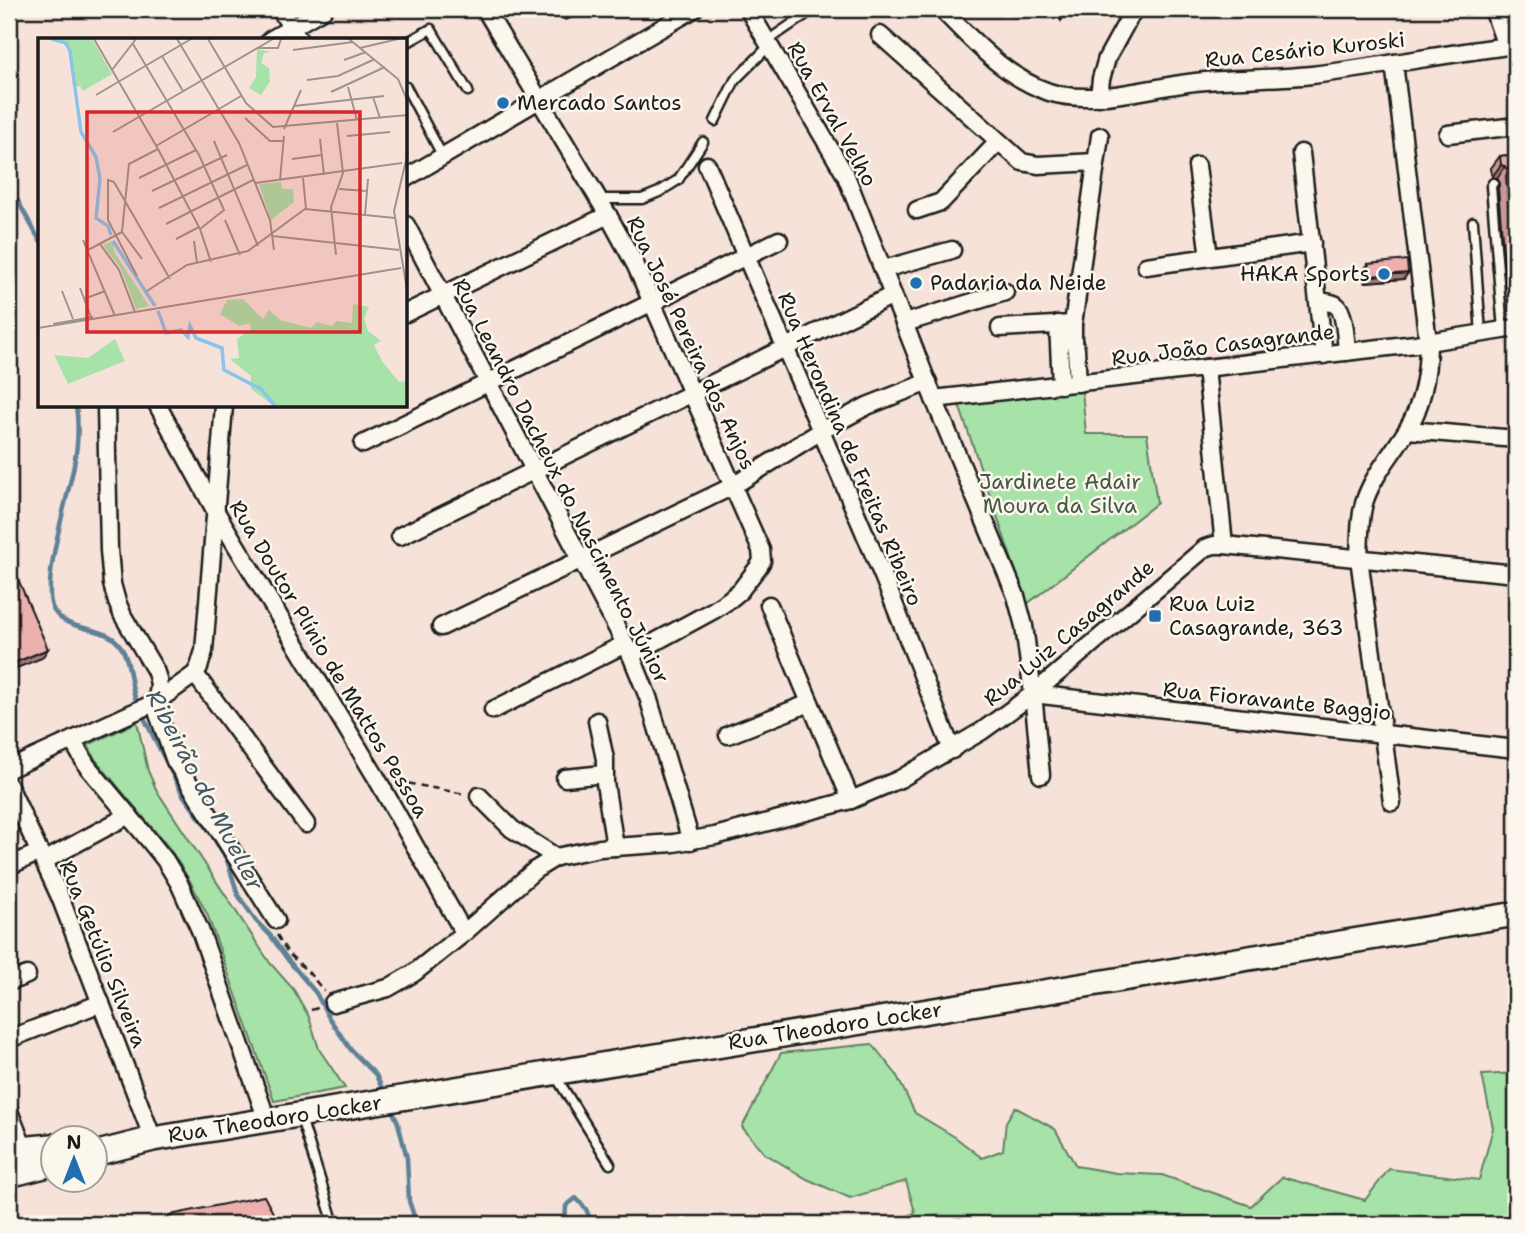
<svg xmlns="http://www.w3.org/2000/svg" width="1525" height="1233" font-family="'Shantell Sans',sans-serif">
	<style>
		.green { fill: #a7e3a9; stroke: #628062; stroke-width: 2 }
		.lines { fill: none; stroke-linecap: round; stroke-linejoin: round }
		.stream { stroke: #5f8198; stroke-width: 4.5 }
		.lane-casing { stroke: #1c1c1c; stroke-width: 13 }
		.street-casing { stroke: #1c1c1c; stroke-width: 21 }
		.secondary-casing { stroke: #1c1c1c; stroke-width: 28 }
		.path { stroke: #1c1c1c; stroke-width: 2.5; stroke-dasharray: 7 5; stroke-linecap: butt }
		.lane { stroke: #fbf7ec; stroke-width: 8 }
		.street { stroke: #fbf7ec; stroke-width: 16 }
		.secondary { stroke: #fbf7ec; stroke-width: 23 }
		.wall { fill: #cb9895; stroke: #1c1c1c; stroke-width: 2 }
		.shaded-wall { fill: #a57c79; stroke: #1c1c1c; stroke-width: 2 }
		.building { fill: #ecb1ad; stroke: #1c1c1c; stroke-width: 2 }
		.poi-dot { fill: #1f6fb2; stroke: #fbf7ec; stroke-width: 2.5 }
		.labels { text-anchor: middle; stroke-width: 5; stroke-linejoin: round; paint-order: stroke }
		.street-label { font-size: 21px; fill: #1c1c1c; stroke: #fbf7ec }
		.poi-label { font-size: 21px; fill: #1c1c1c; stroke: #fbf7ec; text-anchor: start }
		.park-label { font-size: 21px; fill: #465846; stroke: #fbf7ec }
		.water-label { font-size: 23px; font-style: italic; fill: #435764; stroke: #fbf7ec }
		.inset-river { fill: none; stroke: #8bc4ea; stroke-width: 3.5 }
		.inset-road { fill: none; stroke: #9f938d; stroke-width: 2 }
		.view { fill: #d62828; fill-opacity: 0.15; stroke: #d62828; stroke-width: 3.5 }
		.inset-edge { fill: none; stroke: #1c1c1c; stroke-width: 3.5 }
	</style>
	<rect width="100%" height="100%" fill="#f6e2d9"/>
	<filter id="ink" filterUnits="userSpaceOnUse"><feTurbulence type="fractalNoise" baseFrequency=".0143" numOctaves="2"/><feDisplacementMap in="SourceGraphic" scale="14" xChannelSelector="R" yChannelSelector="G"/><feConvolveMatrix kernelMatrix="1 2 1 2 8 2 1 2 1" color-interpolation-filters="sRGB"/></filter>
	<g filter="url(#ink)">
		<!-- green -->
		<g class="green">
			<path d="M1082 390 1086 434H1147L1157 503 1027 604 958 402Z"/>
			<path d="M137 722 148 771 157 791 270 963 294 990 309 1017 319 1049 345 1088 274 1101 207 914 190 881 170 849 95 759 88 745Z"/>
			<path d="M872 1044 896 1074 915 1113 955 1137 982 1158 1003 1150 1006 1122 1015 1107 1055 1129 1076 1166 1116 1173 1162 1175 1251 1206 1282 1177 1365 1200 1389 1169 1479 1180 1493 1128 1482 1075 1516 1073V1224H894L915 1212 906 1181 850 1198 807 1179 764 1153 742 1127 781 1053Z"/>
		</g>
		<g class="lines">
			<!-- stream -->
			<g class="stream">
				<path d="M9 185 40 241"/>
				<path d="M76 406C79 426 78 445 74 465 69 494 39 588 54 611 68 632 99 625 116 641 132 656 129 687 138 706"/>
				<path d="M142 714 183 795 210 832 227 860 238 895 256 921 270 935 288 960 316 993 329 1018 351 1050 376 1075 384 1093"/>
				<path d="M391 1107 398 1123 407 1158 409 1201 414 1216 424 1224"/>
				<path d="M495 1224 521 1218 528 1224"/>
				<path d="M565 1224 566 1206 576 1198 586 1209 592 1224"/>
			</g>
			<!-- lane casing -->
			<g class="lane-casing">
				<g id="lane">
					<path d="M563 9 566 14 576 9"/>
					<path d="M767 41 814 9"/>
					<path d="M406 43 431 29 468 91"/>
					<path d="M406 87 443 157"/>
					<path d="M715 121 735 80 770 45"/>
					<path d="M1493 183 1491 186 1503 330"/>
					<path d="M599 199H642L659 192 678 180 703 142"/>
					<path d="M1473 222 1481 334"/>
					<path d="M555 1075 610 1164"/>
					<path d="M301 1118 334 1224"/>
				</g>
			</g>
			<!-- street casing -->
			<g class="street-casing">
				<g id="street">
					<path d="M280 9 299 40"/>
					<path d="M485 9 608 215 636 266 761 550 762 561 759 566 740 591 729 600 714 610 631 655"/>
					<path d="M748 9 846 176 934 399 1016 596 1024 626 1033 694 1041 775"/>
					<path d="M941 9C973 40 1004 77 1049 92 1090 106 1152 87 1195 82 1234 78 1273 79 1312 75 1380 67 1448 53 1516 45"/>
					<path d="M1493 9 1506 46"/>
					<path d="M880 35 1022 162 1038 165 1096 162"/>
					<path d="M270 40 324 9"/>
					<path d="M1099 97 1101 79 1107 58 1134 9"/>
					<path d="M1448 134 1516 126"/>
					<path d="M1301 153 1324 355"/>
					<path d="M707 165 883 576 952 750"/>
					<path d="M1197 166 1209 257"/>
					<path d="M406 178 694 9"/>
					<path d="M917 210 941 202 998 142"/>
					<path d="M406 225 631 655 648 697 691 841"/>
					<path d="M1146 266 1312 243"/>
					<path d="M884 269 952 250"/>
					<path d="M1319 301C1324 302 1332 302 1336 305 1345 311 1346 341 1347 352"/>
					<path d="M406 313 608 215"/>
					<path d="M905 323 1005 292"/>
					<path d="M1058 324 1061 385"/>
					<path d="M1000 328 1073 324"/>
					<path d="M1206 368 1224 545"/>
					<path d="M1078 383 1076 349 1073 341V324L1100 136"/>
					<path d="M934 399 1415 344 1516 328"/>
					<path d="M106 406 109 550 112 584 117 602 123 616 155 670 158 679 159 687 156 702 158 714 175 761 276 920"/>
					<path d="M158 406 216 512 376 777 464 933"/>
					<path d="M1408 430 1516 439"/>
					<path d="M363 444 779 240"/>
					<path d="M400 536 893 295"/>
					<path d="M769 605 851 800"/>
					<path d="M441 627 733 486 821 431 867 406 928 382"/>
					<path d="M195 674 306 824"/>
					<path d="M1033 694 1516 749"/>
					<path d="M493 710 625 644"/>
					<path d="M597 721 605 759V783L615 847"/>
					<path d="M728 735 810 703"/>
					<path d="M72 740 87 766 149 840 165 860 179 883 200 930 267 1120"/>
					<path d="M9 769 156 702 195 674 199 667 204 651 224 406"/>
					<path d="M565 778 604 774"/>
					<path d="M9 786 60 897 153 1139"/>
					<path d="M479 796 512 829 556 857"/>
					<path d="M1392 802 1359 558C1360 539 1359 518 1365 500 1374 474 1393 453 1407 430 1423 404 1428 373 1428 342L1394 63"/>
					<path d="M44 861 129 815"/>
					<path d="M9 866 40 852"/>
					<path d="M9 982 27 975"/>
					<path d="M333 1003 388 988 414 973 464 933 535 870 556 857 600 848 674 843 715 836 851 800 900 779 982 731 1033 694 1205 548 1214 545H1224L1516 574"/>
					<path d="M9 1039 101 1003"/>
					<path d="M9 1111 24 1149"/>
				</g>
			</g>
			<!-- secondary casing -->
			<g class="secondary-casing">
				<g id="secondary">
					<path d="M9 1150 52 1146"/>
					<path d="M94 1154 153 1139 1516 914"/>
					<path d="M9 1175 52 1164"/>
				</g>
			</g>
			<!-- path -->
			<g class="path">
				<path d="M396 781 465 794"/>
				<path d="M277 935 288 953 309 973 324 991"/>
				<path d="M311 1010 321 1007"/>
			</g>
			<!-- lane -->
			<use href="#lane" class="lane"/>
			<!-- street -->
			<use href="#street" class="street"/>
			<!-- secondary -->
			<use href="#secondary" class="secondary"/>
		</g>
		<!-- wall -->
		<g class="wall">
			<path d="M1053 9H1069L1061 21Z"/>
			<path d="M1516 154V287L1506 288 1498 188 1500 183 1497 178 1492 177 1491 168 1500 156Z"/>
			<path d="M1368 264 1404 279 1365 282 1364 270Z"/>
			<path d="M170 1215 279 1224H163Z"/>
		</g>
		<!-- shaded-wall -->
		<g class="shaded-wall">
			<path d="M1501 165 1505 166 1497 178 1492 177Z"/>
			<path d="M1408 273 1404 279 1365 282 1370 276Z"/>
			<path d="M1514 276H1516V287L1506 288Z"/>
			<path d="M48 649 42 658 9 671V665Z"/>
		</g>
		<!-- building -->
		<g class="building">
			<path d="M1061 9H1069L1065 15Z"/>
			<path d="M1516 154V276H1514L1506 176 1508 171 1505 166 1501 165 1500 156Z"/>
			<path d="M1407 260 1408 273 1370 276 1368 264Z"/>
			<path d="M9 558 48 649 9 665Z"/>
			<path d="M264 1196 279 1224H174L170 1215Z"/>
		</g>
	</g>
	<!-- markers -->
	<g class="poi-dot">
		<circle cx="503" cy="103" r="7"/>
		<circle cx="1384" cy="274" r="7"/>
		<circle cx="916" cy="283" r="7"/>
		<rect x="1148" y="609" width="14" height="14" rx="3.5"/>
	</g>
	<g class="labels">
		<!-- street labels -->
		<g class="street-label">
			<text transform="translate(1305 50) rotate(-6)" y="7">Rua Cesário Kuroski</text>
			<text transform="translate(832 114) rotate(61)" y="7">Rua Erval Velho</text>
			<text transform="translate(691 343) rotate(65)" y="7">Rua José Pereira dos Anjos</text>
			<text transform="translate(1223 345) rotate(-7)" y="7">Rua João Casagrande</text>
			<text transform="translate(850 449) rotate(67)" y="7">Rua Herondina de Freitas Ribeiro</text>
			<text transform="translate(561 481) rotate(63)" y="7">Rua Leandro Dacheux do Nascimento Júnior</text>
			<text transform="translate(1069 633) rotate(-40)" y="7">Rua Luiz Casagrande</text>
			<text transform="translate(329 659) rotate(59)" y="7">Rua Doutor Plínio de Mattos Pessoa</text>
			<text transform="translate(1277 701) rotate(6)" y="7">Rua Fioravante Baggio</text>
			<text transform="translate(103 954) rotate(68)" y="7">Rua Getúlio Silveira</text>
			<text transform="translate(835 1026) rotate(-9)" y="7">Rua Theodoro Locker</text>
			<text transform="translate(275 1119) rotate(-9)" y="7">Rua Theodoro Locker</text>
		</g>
		<!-- poi labels -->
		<g class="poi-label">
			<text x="517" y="110">Mercado Santos</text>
			<text x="1370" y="281" text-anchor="end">HAKA Sports</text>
			<text x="930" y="290">Padaria da Neide</text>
			<text x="1169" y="611">Rua Luiz<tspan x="1169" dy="24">Casagrande, 363</tspan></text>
		</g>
		<!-- park labels -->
		<g class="park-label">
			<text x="1060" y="489">Jardinete Adair<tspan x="1060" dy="24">Moura da Silva</tspan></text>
		</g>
		<!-- water labels -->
		<g class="water-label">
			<text transform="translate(205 790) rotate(62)" y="8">Ribeirão do Mueller</text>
		</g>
	</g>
	<!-- overview -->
	<g transform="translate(38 38)">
		<rect width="369" height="369" fill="#f6e2d9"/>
		<path d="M12 1H54L74 36 45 53 42 48 35 49 31 12 25 5ZM219 11 233 14 226 15 223 25 231 30 232 44 223 57 211 50 218 39ZM243 144 244 151H255L256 164 233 182 221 146ZM74 203 77 215 111 268 98 271 83 231 65 207ZM205 261 225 281 231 272 242 282 273 290 279 284 294 288 298 283 314 285 315 266 331 269 326 280 330 293 343 303 336 307 344 323 361 344 369 343V368H236L213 351V338L192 321 201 320 199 301 213 291 212 285 201 288 182 276 189 262ZM77 301 87 323 30 346 16 317 50 320Z" fill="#a7e3a9"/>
		<path class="inset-river" d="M14 1 28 5 32 13 43 94 58 119 62 141 58 180 70 188 73 197M75 203 117 268M120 273 128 295 143 292 150 299 152 288 158 300 184 310 186 332 223 351 237 368"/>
		<path class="inset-road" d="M56 1 120 111 162 191 173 224M139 1 201 105 232 182 236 212M170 1 208 65 235 89 370 77M311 1 360 41 370 64M95 6 161 117 186 172 162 191M219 10H240L243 1M322 10 360 1M255 12 315 4M124 18 145 53M306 22 328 14M74 32 98 1M269 42 300 38 337 21M310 49 319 82M293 54 347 29M58 57 153 1M335 59 342 80M256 68 346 58M207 80 232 103H246M246 91 263 52M75 94 235 1M309 98 352 94M282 101 286 137M176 103 220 208M118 108 203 58M370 114 356 173 370 258M254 121 284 117M101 140 158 112M265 140 268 171M242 142 246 98M217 145 364 125M301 151 329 153M114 153 189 117M121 170 209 127M327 177 330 141M187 182 202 217M128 186 215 142M84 194 104 221M234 198 361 212M138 201 161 189M45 202 77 278M156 203 159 225M62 206 81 232 97 274M50 212 84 194 91 126 120 111M298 217 293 169 305 135 299 85M99 238 70 182V142L76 144 132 241M42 250 53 279M24 253 35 281M109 253 149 227 210 213 267 171 357 180M46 261 67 253M15 286 55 279M0 290 363 230"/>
		<path class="view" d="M49 74H322V294H49Z"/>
		<rect width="369" height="369" class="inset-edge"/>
	</g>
	<!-- margin -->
	<rect width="1525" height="1233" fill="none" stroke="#fbf7ec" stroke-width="35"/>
	<rect x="18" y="18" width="1490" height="1198" fill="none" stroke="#1c1c1c" stroke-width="2.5" filter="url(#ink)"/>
	<!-- north arrow -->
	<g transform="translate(74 1159)"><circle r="33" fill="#fbf7ec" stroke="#a29f99" stroke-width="2"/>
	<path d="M0-5L12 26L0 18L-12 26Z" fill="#1f6fb2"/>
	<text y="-10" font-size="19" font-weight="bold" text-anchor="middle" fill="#1c1c1c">N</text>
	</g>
</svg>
